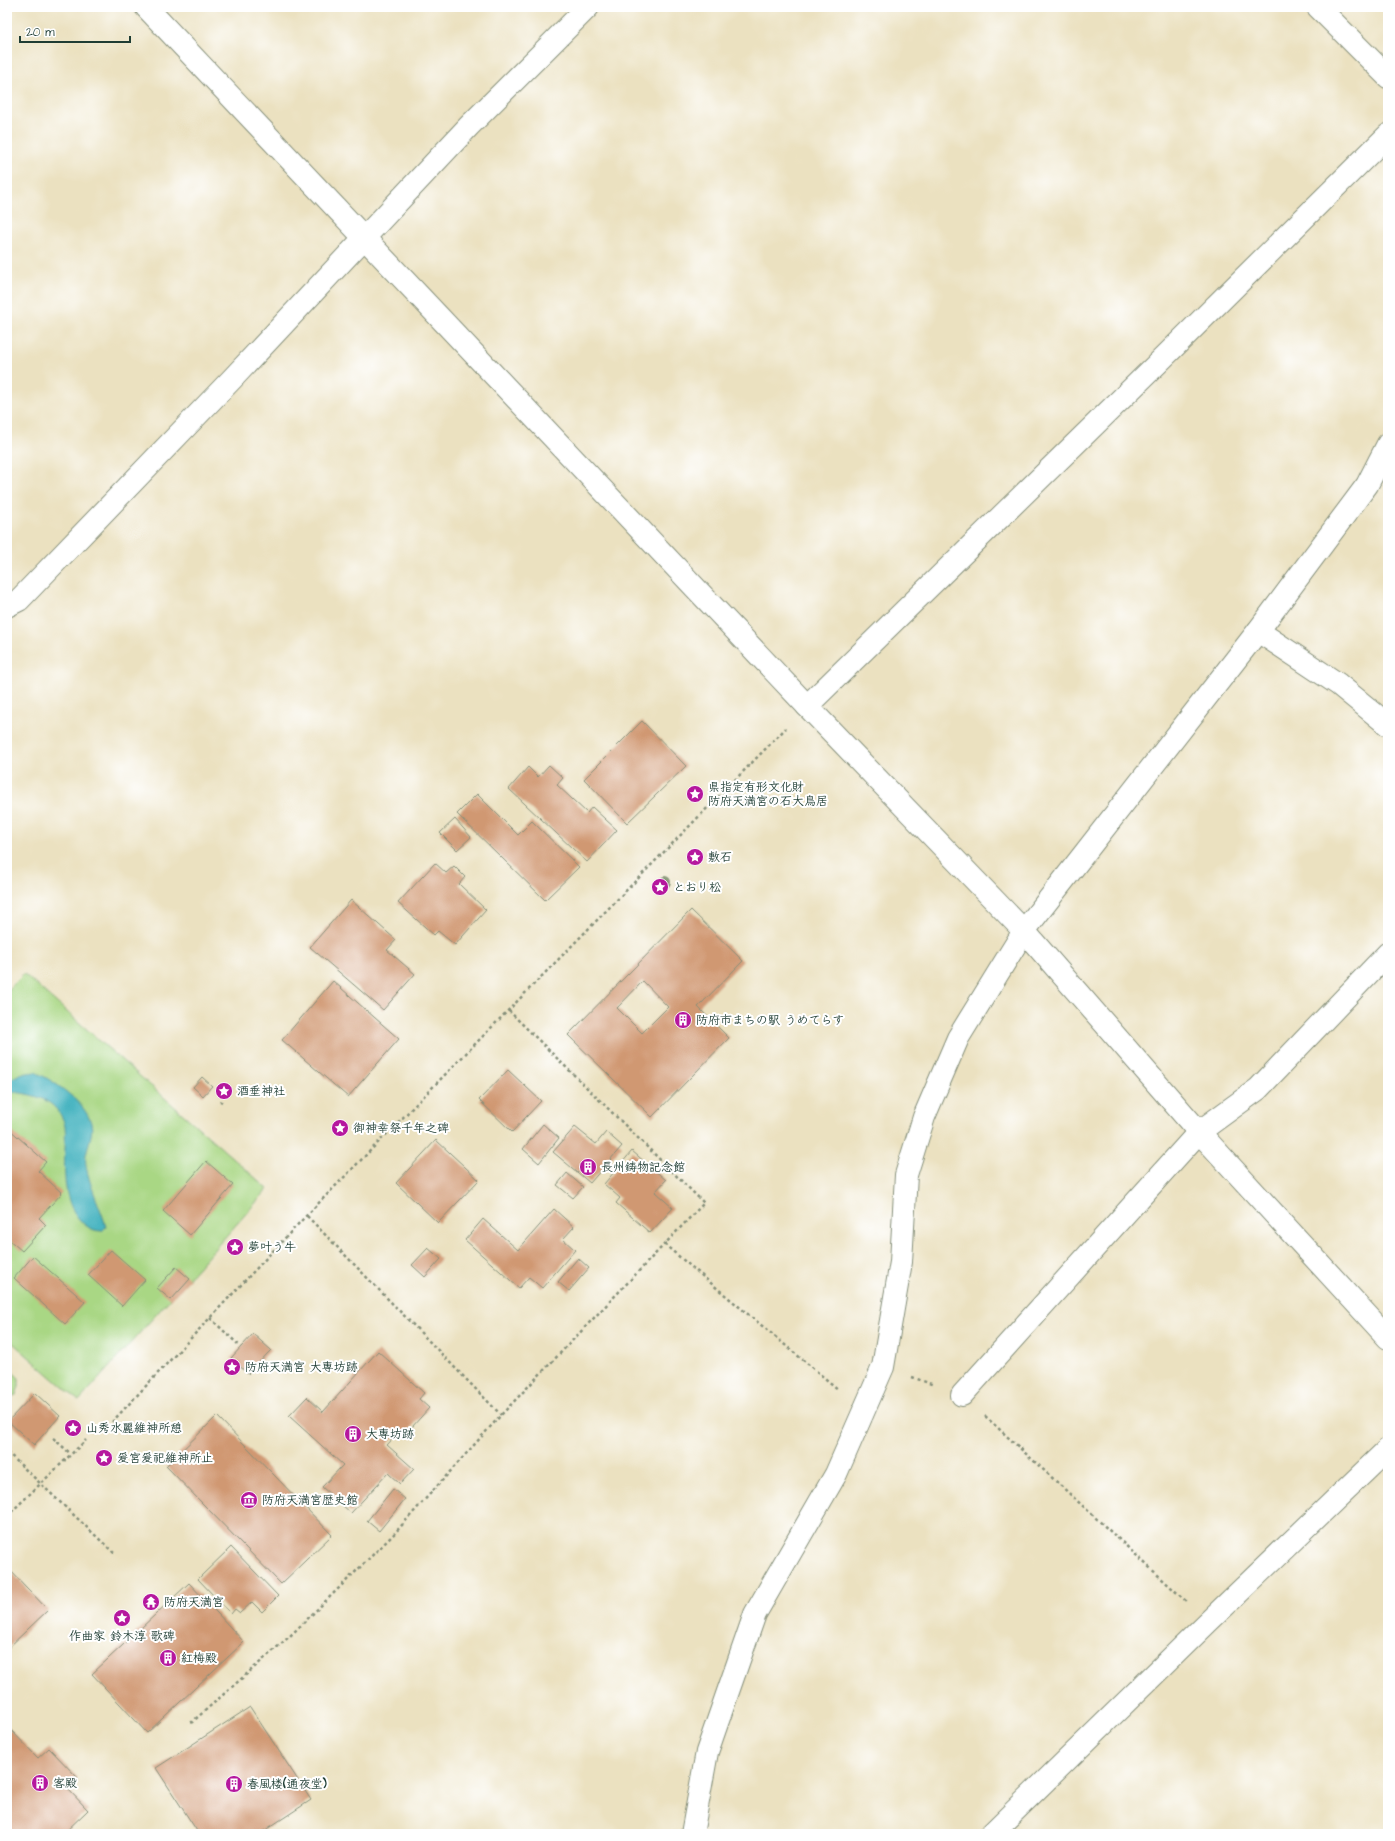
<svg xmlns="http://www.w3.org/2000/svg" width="1395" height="1841" font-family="'Architects Daughter','Klee One',sans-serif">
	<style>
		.green { fill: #a9d784; stroke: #648a5c }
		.water { fill: #45b3c0; stroke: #32787a }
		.building { fill: #d09872; fill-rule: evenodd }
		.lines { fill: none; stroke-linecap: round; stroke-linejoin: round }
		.minor-casing { stroke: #858f7a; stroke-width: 24 }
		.path { stroke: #858f7a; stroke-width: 2.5; stroke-dasharray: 3 3; stroke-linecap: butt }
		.minor { stroke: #fff; stroke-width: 22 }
		.tree { fill: #8e9c7e }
		.labels { text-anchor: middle; stroke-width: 4; stroke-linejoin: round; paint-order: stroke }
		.poi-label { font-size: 12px; font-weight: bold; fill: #1f3d34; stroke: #fff; text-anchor: start }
	</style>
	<rect width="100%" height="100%" fill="#fff"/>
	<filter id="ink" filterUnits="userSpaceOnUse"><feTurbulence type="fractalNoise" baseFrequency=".025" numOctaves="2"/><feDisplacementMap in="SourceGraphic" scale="8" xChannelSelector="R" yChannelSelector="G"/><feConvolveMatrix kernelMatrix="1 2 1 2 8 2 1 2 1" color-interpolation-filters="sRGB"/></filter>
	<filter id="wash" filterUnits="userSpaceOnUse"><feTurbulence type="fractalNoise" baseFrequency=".012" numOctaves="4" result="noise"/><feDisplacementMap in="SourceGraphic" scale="16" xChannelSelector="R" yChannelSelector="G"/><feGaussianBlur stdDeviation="0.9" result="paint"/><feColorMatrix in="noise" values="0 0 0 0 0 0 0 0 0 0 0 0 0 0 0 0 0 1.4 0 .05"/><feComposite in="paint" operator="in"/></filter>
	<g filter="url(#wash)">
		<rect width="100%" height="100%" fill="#ebe1c0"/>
		<!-- green -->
		<g class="green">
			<path d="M24 974 268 1189 79 1401 7 1338V991Z"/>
			<path d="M7 1367 19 1378V1386L16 1395 7 1398Z"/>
		</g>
		<!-- water -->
		<path class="water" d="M35 1072C53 1080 86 1103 91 1123 95 1136 83 1151 86 1165 89 1184 98 1202 104 1220L106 1227 102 1231C92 1231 85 1226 79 1219 63 1201 64 1171 65 1148 65 1141 66 1133 65 1127 64 1118 58 1110 51 1104 40 1095 21 1093 7 1091V1081L20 1074Z"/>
		<g id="blocks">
			<!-- building -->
			<g class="building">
				<path d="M642 721 686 766 627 823 584 779Z"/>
				<path d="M549 765 563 778 557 785 587 813 592 807 617 830 587 862 509 789 528 767 538 777Z"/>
				<path d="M477 794 518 835 532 821 579 867 545 900 457 814Z"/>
				<path d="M455 819 471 837 457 850 440 833Z"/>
				<path d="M435 863 446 873 454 866 465 877 459 884 486 910 455 945 438 931 434 935 398 903Z"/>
				<path d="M351 900 396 940 387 950 415 974 383 1010 310 947Z"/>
				<path d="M691 910 743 961 698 1007 729 1038 652 1117 568 1035ZM643 981 668 1007 642 1033 617 1008Z"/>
				<path d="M333 981 399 1039 348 1097 282 1040Z"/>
				<path d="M508 1070 541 1101 512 1132 479 1100Z"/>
				<path d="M202 1077 212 1086 203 1096 193 1087Z"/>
				<path d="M543 1124 559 1138 539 1163 523 1149Z"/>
				<path d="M7 1127 46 1162 38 1171 62 1193 39 1218 46 1225 22 1251 7 1238Z"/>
				<path d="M575 1127 596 1144 606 1132 622 1146 590 1183 553 1152Z"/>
				<path d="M436 1140 479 1180 438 1223 396 1183Z"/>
				<path d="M632 1151 666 1180 655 1192 673 1208 650 1233 616 1203 620 1198 604 1184Z"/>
				<path d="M206 1161 233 1185 190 1235 163 1211Z"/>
				<path d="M567 1173 583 1187 573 1198 557 1185Z"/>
				<path d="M554 1209 574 1227 563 1239 575 1250 542 1288 529 1277 519 1288 465 1240 483 1219 518 1250Z"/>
				<path d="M428 1248 441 1259 425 1277 412 1265Z"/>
				<path d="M111 1250 145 1280 122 1306 88 1275Z"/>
				<path d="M33 1256 85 1302 65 1324 14 1278Z"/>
				<path d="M578 1258 589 1268 569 1291 558 1282Z"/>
				<path d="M176 1267 190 1279 171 1300 157 1288Z"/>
				<path d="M253 1334 271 1350 248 1374 231 1358Z"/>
				<path d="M378 1351 424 1393 419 1399 429 1408 404 1436 399 1432 387 1445 414 1469 400 1484 388 1473 351 1513 322 1487 343 1465 289 1416 307 1397 323 1412Z"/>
				<path d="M35 1393 60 1416 34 1445 8 1421Z"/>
				<path d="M217 1416 332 1535 281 1584 166 1466Z"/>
				<path d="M393 1489 405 1499 379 1531 367 1521Z"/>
				<path d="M231 1547 278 1596 262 1612 252 1602 240 1613 235 1609 231 1614 198 1579Z"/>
				<path d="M7 1567 48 1610 7 1649Z"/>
				<path d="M189 1583 244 1642 147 1733 92 1674Z"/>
				<path d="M250 1707 311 1800 259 1834H199L156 1768Z"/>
				<path d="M7 1726 38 1758 49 1748 78 1778 67 1788 88 1810 63 1834H7Z"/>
			</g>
		</g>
	</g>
	<g filter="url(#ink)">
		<use href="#blocks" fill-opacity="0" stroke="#858f7a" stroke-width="1"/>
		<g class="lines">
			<!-- minor casing -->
			<g class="minor-casing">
				<g id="minor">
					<path d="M146 7 807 706 1024 931 1199 1132 1388 1338"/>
					<path d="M1318 7 1388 77"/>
					<path d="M7 606 19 600 232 379 469 126 588 7"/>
					<path d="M1258 631 1338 684 1388 725"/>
					<path d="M807 706 1158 363 1388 135"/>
					<path d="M962 1395 1199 1132 1258 1089 1388 953"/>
					<path d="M692 1834 707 1752 755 1614 836 1474 883 1367 901 1262 906 1175 924 1117 958 1038 1024 931 1258 631 1367 485 1388 444"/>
					<path d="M991 1834 1208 1622 1388 1449"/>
				</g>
			</g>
			<!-- path -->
			<g class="path">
				<path d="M220 1101 222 1102"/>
				<path d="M307 1216 501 1415"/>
				<path d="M664 1244 839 1390"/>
				<path d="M210 1318 241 1347"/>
				<path d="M912 1377 934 1385"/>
				<path d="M985 1416 1186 1601"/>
				<path d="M112 1422 303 1219 786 728"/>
				<path d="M53 1438 71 1454"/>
				<path d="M7 1452 114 1553"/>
				<path d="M7 1516 86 1440"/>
				<path d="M191 1723 290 1636 393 1535 501 1415 704 1203 508 1010"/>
			</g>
			<!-- minor -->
			<use href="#minor" class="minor"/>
		</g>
		<!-- trees -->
		<circle class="tree" cx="665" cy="882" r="6"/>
	</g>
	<!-- icons -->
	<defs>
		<g id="sight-disc" transform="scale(0.9)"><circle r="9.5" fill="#b5179e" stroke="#fff"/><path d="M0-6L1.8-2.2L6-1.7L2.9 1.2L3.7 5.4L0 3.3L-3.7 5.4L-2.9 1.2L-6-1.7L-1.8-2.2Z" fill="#fff"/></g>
		<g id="building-disc" transform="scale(0.9)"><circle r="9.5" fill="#b5179e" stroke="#fff"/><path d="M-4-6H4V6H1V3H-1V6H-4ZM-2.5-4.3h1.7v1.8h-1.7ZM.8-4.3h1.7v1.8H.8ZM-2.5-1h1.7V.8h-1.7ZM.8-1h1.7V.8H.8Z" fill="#fff"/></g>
		<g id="museum-disc" transform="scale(0.9)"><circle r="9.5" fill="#b5179e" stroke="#fff"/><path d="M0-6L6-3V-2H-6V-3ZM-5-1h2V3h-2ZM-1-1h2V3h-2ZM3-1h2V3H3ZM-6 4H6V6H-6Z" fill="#fff"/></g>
		<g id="temple-disc" transform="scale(0.9)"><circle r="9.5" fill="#b5179e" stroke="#fff"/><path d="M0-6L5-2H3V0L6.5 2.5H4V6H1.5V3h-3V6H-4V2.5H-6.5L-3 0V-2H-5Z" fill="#fff"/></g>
	</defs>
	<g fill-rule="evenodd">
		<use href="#sight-disc" x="695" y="794"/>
		<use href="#sight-disc" x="695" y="857"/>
		<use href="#sight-disc" x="660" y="887"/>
		<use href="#building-disc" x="683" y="1020"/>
		<use href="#sight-disc" x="224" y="1091"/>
		<use href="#sight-disc" x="340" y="1128"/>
		<use href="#building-disc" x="588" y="1167"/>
		<use href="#sight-disc" x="235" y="1247"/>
		<use href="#sight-disc" x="232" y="1367"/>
		<use href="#sight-disc" x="73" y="1428"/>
		<use href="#building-disc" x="353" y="1434"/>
		<use href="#sight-disc" x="104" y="1458"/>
		<use href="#museum-disc" x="249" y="1500"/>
		<use href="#temple-disc" x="151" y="1602"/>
		<use href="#sight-disc" x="122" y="1618"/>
		<use href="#building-disc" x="168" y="1658"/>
		<use href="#building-disc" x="40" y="1783"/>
		<use href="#building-disc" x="234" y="1784"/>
	</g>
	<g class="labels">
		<!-- poi labels -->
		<g class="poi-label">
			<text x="708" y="791">県指定有形文化財<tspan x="708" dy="14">防府天満宮の石大鳥居</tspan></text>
			<text x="708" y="861">敷石</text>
			<text x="673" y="891">とおり松</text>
			<text x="696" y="1024">防府市まちの駅 うめてらす</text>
			<text x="237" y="1095">酒垂神社</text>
			<text x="353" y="1132">御神幸祭千年之碑</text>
			<text x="601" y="1171">長州鋳物記念館</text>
			<text x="248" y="1251">夢叶う牛</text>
			<text x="245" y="1371">防府天満宮 大専坊跡</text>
			<text x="86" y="1432">山秀水麗維神所憩</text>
			<text x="366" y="1438">大専坊跡</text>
			<text x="117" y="1462">爰宮爰祀維神所止</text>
			<text x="262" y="1504">防府天満宮歴史館</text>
			<text x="164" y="1606">防府天満宮</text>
			<text x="122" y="1640" text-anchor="middle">作曲家 鈴木淳 歌碑</text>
			<text x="181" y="1662">紅梅殿</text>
			<text x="53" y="1787">客殿</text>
			<text x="247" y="1788">春風楼(通夜堂)</text>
		</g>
	</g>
	<!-- margin -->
	<rect width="1395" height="1841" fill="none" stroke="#fff" stroke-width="24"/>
	<!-- scale -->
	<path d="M20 36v6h110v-6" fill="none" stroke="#1f3d34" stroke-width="2"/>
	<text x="26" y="36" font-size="12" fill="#1f3d34" stroke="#ffffff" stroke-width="3" paint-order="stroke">20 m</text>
</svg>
